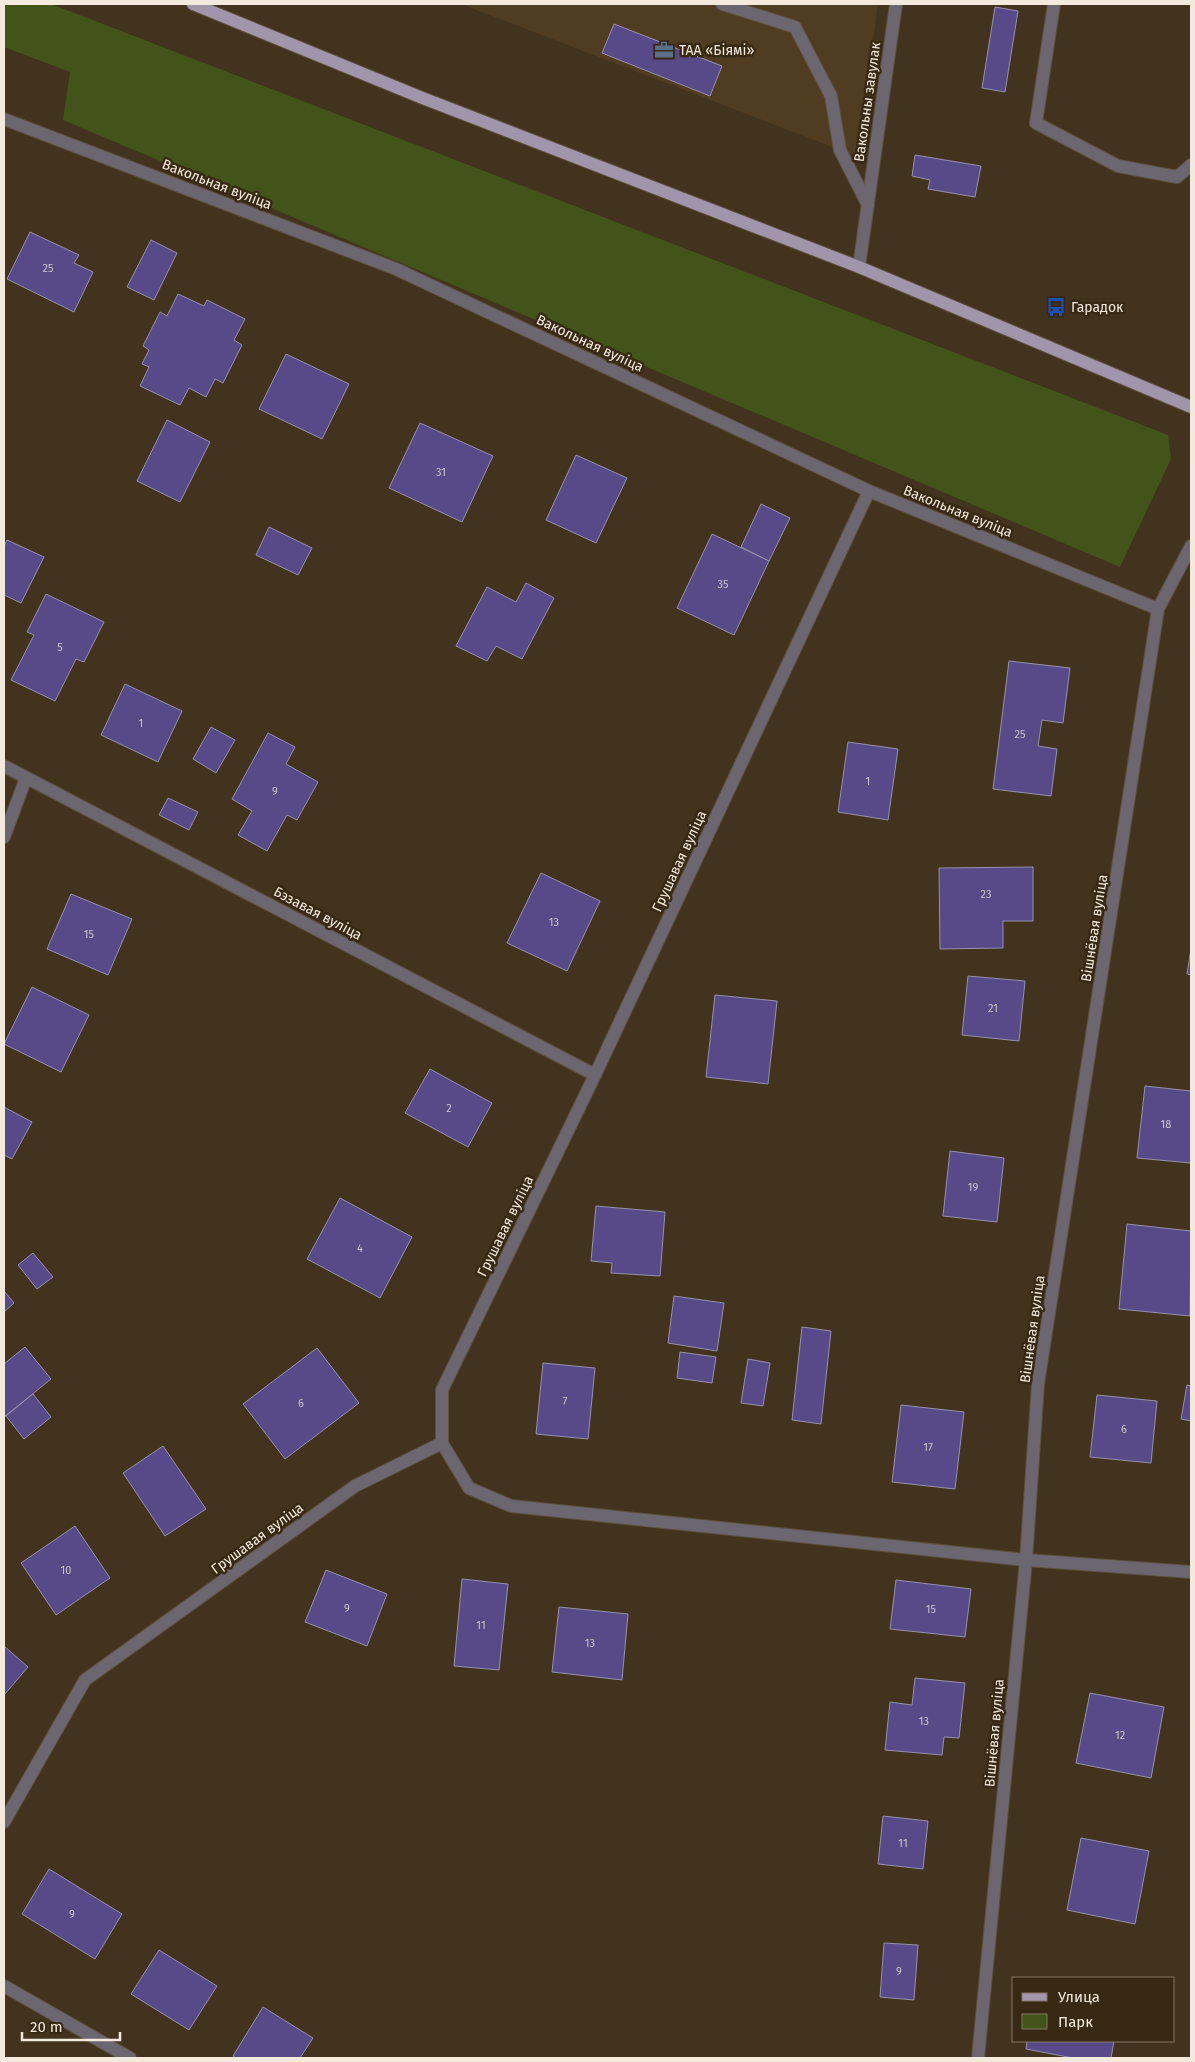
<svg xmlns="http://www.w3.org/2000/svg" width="1195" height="2062" font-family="'Fira Sans',sans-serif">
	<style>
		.built { fill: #503c20 }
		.green { fill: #425419 }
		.building { fill: #584a88; stroke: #9691ad }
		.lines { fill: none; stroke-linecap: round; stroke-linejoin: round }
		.minor-casing { stroke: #5e503d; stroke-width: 14 }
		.major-casing { stroke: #5e503d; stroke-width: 14 }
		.minor { stroke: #6c6671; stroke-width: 12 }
		.major { stroke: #a195ab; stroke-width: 12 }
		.labels { text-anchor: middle; stroke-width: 5; stroke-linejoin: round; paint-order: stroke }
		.number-label { font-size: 11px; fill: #ccc2c8 }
		.poi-label { font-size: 14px; fill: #f3eadd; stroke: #382914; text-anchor: start }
		.street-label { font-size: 14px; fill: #f3eadd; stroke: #382914 }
	</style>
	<rect width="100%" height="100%" fill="#42331e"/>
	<!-- built -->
	<path class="built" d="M461 4H878L858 156 840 150Z"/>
	<!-- green -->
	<path class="green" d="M4 4H51L1168 435 1171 459 1120 567 63 120 70 72 4 47Z"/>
	<!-- building -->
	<g class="building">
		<path d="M995 7 1018 11 1005 92 982 88Z"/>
		<path d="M614 24 722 66 710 96 602 53Z"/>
		<path d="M915 155 981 166 975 197 928 189 930 180 912 176Z"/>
		<path d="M30 232 79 255 74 263 93 272 74 312 7 279Z"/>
		<path d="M151 240 177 253 154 300 127 287Z"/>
		<path d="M178 294 204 306 207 300 245 319 234 340 242 345 223 383 215 379 206 397 189 388 180 405 140 386 149 367 142 364 149 350 143 346 160 312 167 316Z"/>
		<path d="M286 354 349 384 322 439 259 409Z"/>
		<path d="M167 420 210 442 180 502 137 481Z"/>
		<path d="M420 423 493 456 462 522 389 488Z"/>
		<path d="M576 455 627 478 596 543 546 520Z"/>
		<path d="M761 504 790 518 769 561 741 547Z"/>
		<path d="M269 527 312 548 298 575 256 555Z"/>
		<path d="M712 534 769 561 734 635 677 608Z"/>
		<path d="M7 540 44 557 21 603 4 595V546Z"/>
		<path d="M526 583 554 598 522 659 496 646 487 661 456 646 487 587 516 602Z"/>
		<path d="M46 594 104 622 84 662 76 659 55 701 11 680 34 635 27 632Z"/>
		<path d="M1009 661 1070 668 1063 723 1042 720 1038 746 1057 749 1051 796 993 789Z"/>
		<path d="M125 684 182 711 158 762 101 735Z"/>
		<path d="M211 727 235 740 216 773 193 759Z"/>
		<path d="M268 733 295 747 286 764 318 782 297 820 287 815 267 851 238 835 252 811 232 799Z"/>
		<path d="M848 742 898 749 888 820 838 812Z"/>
		<path d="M168 798 198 812 189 830 159 815Z"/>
		<path d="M1033 867V921H1003V948L940 949 939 868Z"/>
		<path d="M541 873 600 901 567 971 507 943Z"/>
		<path d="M71 894 132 919 108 975 47 949Z"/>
		<path d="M1191 949V975L1187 974Z"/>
		<path d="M968 976 1025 981 1019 1041 962 1035Z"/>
		<path d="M32 987 89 1015 61 1072 4 1044Z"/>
		<path d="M715 995 777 1001 768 1084 706 1077Z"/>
		<path d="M430 1069 492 1103 468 1147 405 1113Z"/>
		<path d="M1145 1086 1191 1091V1163L1137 1158Z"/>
		<path d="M4 1107 32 1122 12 1159 4 1155Z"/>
		<path d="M950 1151 1004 1158 997 1222 943 1216Z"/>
		<path d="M340 1198 412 1237 380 1298 307 1259Z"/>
		<path d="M596 1206 665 1212 660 1276 611 1273 612 1263 591 1261Z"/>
		<path d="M1127 1224 1191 1231 1190 1316 1119 1309Z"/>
		<path d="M33 1253 53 1277 37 1289 18 1265Z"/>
		<path d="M4 1291 14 1303 4 1312Z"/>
		<path d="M674 1296 724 1303 717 1351 668 1343Z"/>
		<path d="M802 1327 831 1331 821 1424 792 1420Z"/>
		<path d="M25 1347 51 1379 4 1417V1364Z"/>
		<path d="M317 1348 359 1403 285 1459 243 1404Z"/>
		<path d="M680 1352 716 1357 712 1383 677 1378Z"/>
		<path d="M748 1359 770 1363 763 1406 741 1403Z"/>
		<path d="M543 1363 595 1368 588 1439 536 1434Z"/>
		<path d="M1187 1385 1191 1386V1421L1181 1419Z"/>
		<path d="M33 1394 51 1417 24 1439 6 1416Z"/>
		<path d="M1097 1395 1157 1401 1151 1463 1090 1457Z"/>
		<path d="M901 1405 964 1412 955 1489 892 1482Z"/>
		<path d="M163 1446 206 1509 165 1536 123 1473Z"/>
		<path d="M75 1526 110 1578 56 1615 21 1563Z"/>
		<path d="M326 1570 387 1594 367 1646 305 1622Z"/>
		<path d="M462 1579 508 1584 499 1670 454 1666Z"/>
		<path d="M896 1580 971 1589 965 1637 890 1629Z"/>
		<path d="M559 1607 628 1614 622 1680 552 1672Z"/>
		<path d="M4 1646 28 1667 4 1695Z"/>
		<path d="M915 1678 965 1683 959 1738 944 1737 942 1755 885 1750 890 1702 912 1705Z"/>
		<path d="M1090 1693 1164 1707 1151 1778 1076 1763Z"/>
		<path d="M883 1816 928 1821 923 1869 878 1864Z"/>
		<path d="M1081 1838 1149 1851 1135 1924 1067 1910Z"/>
		<path d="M49 1869 122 1914 95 1959 22 1914Z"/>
		<path d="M884 1943 918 1945 914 2000 880 1997Z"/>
		<path d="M159 1950 217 1986 189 2030 131 1994Z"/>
		<path d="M263 2007 313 2038 300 2058H236L233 2056Z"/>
		<path d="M1027 2041H1114L1111 2058H1073L1026 2049Z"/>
	</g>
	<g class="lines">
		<!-- minor casing -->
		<g class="minor-casing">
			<g id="minor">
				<path d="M722 4 795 27 831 96 840 150 868 205"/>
				<path d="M1054 4 1036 123 1118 166 1177 177 1191 165"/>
				<path d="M4 119 396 269 869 491 1158 609"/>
				<path d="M859 267 896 4"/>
				<path d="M4 766 595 1075"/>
				<path d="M4 837 26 778"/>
				<path d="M442 1443 469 1488 511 1506 1026 1560 1191 1572"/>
				<path d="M4 1822 85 1680 355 1486 442 1443V1390L595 1075 869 491"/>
				<path d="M4 1986 130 2058"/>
				<path d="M978 2058 1026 1560 1038 1384 1158 609 1191 546"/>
			</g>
		</g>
		<!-- major casing -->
		<g class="major-casing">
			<path id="major" d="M193 4 420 97 859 267 1191 407"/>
		</g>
		<!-- minor -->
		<use href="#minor" class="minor"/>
		<!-- major -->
		<use href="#major" class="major"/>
	</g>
	<!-- icons -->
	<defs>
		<g id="office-bare" transform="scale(1.5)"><path d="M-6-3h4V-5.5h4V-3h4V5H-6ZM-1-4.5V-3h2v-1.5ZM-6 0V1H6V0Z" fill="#5c6f8a" stroke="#382914" stroke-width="2.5" paint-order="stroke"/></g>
		<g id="bus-bare" transform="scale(1.5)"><path d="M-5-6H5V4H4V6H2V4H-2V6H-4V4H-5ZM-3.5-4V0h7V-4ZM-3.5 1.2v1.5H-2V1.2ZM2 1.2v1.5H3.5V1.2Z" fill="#1a4fb4" stroke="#382914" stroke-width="2.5" paint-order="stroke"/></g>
	</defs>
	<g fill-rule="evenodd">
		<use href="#office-bare" x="664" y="50"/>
		<use href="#bus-bare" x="1056" y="307"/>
	</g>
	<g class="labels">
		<!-- number labels -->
		<g class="number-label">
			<text x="48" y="272">25</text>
			<text x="441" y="476">31</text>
			<text x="723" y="588">35</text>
			<text x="60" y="651">5</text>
			<text x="141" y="727">1</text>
			<text x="1020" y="738">25</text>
			<text x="868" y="785">1</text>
			<text x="275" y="795">9</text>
			<text x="986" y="898">23</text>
			<text x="554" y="926">13</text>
			<text x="89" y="938">15</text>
			<text x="993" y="1012">21</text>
			<text x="449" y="1112">2</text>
			<text x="1166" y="1128">18</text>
			<text x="973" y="1191">19</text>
			<text x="360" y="1252">4</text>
			<text x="565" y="1405">7</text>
			<text x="301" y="1407">6</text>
			<text x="1124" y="1433">6</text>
			<text x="928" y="1451">17</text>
			<text x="66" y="1574">10</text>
			<text x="347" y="1612">9</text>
			<text x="931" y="1613">15</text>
			<text x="481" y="1629">11</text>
			<text x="590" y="1647">13</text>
			<text x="924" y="1725">13</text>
			<text x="1120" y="1739">12</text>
			<text x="903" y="1847">11</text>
			<text x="72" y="1918">9</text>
			<text x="899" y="1975">9</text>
		</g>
		<!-- poi labels -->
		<g class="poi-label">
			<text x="679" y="55">ТАА «Біямі»</text>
			<text x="1071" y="312">Гарадок</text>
		</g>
		<!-- street labels -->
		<g class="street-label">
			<text transform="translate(867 102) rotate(-82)" y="5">Вакольны завулак</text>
			<text transform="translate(217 184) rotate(21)" y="5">Вакольная вуліца</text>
			<text transform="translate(590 343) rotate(25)" y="5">Вакольная вуліца</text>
			<text transform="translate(958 511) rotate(22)" y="5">Вакольная вуліца</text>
			<text transform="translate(679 861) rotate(-65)" y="5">Грушавая вуліца</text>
			<text transform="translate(318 913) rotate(28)" y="5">Бэзавая вуліца</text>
			<text transform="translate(1094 928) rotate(-81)" y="5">Вішнёвая вуліца</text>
			<text transform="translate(505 1226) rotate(-64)" y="5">Грушавая вуліца</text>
			<text transform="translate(1032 1329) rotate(-82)" y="5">Вішнёвая вуліца</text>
			<text transform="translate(257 1538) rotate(-36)" y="5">Грушавая вуліца</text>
			<text transform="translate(994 1733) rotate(-85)" y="5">Вішнёвая вуліца</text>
		</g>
	</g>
	<!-- border -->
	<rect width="1195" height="2062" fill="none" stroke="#f3eadd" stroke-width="10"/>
	<!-- legend -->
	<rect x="1012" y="1977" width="162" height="65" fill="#382914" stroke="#837664"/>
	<rect x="1022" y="1993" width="25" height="8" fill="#a195ab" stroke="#837664"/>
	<text x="1058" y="2002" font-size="15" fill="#f3eadd">Улица</text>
	<rect x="1022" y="2014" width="25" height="15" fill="#425419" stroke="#837664"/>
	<text x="1058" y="2027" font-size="15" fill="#f3eadd">Парк</text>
	<!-- scale -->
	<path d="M22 2032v8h98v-8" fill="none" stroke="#f3eadd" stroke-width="2.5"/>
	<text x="30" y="2032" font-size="15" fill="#f3eadd" stroke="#382914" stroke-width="4" paint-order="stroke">20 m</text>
</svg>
